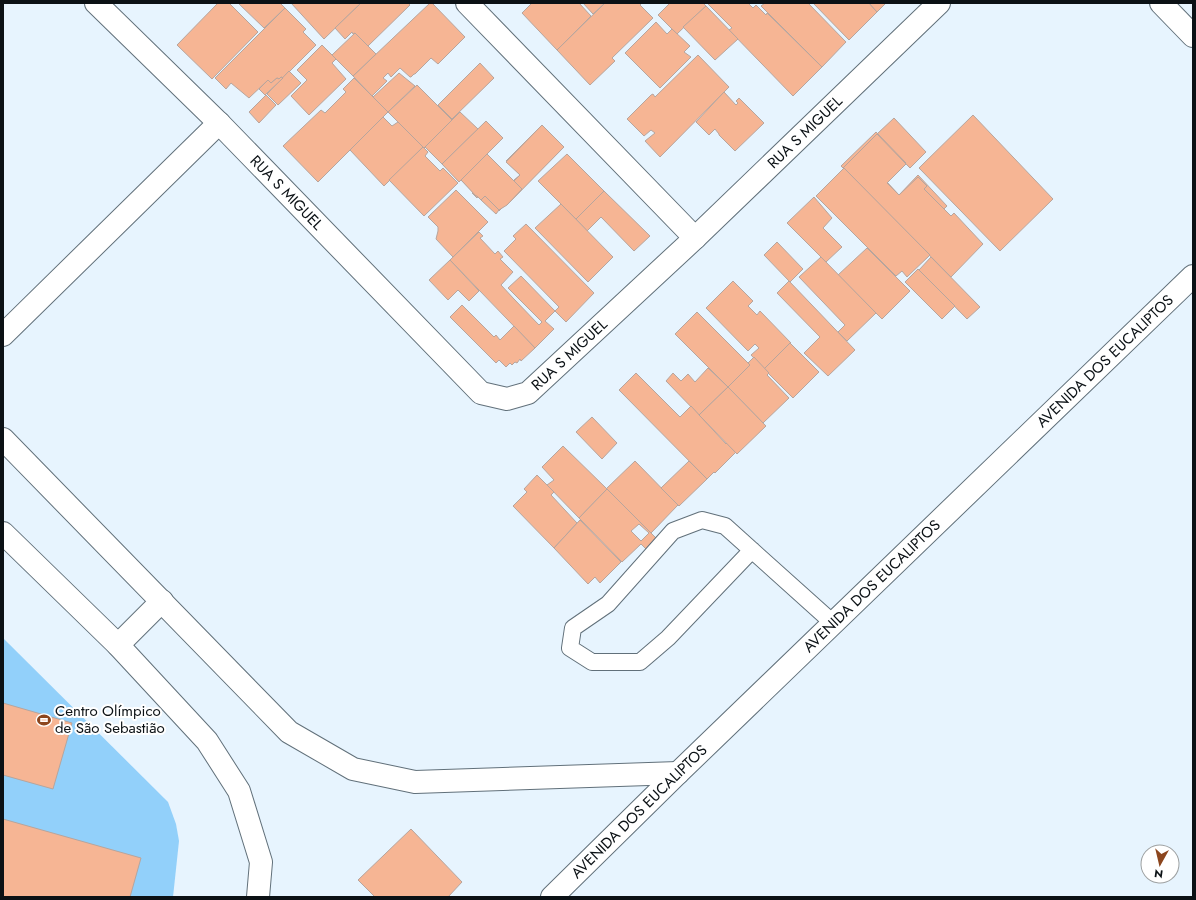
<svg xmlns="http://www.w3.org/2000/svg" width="1196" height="900" font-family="Jost,sans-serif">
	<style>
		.green { fill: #92d0fa }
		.building { fill: #f6b594; stroke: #b7a59d; fill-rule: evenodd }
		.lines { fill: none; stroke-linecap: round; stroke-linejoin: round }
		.service-casing { stroke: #61707a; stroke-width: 18 }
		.minor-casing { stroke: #61707a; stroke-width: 24 }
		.tertiary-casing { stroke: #61707a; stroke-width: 24 }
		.service { stroke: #fff; stroke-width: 16 }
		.minor { stroke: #fff; stroke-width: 22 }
		.tertiary { stroke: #fff; stroke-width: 22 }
		.labels { text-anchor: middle; stroke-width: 4; stroke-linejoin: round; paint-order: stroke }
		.street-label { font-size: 15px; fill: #0b1115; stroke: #fff }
		.poi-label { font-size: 15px; fill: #0b1115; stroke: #fff; text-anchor: start }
	</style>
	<rect width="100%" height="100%" fill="#e7f4fe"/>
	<!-- green -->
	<path class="green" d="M3 638 168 802 176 824 179 841 173 897H3Z"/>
	<!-- building -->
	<g class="building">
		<path d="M218 3H229L258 32 212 79 177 45Z"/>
		<path d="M238 3H280L285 8 264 28Z"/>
		<path d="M291 3H361L324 39Z"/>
		<path d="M361 3H408L410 5 368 46 355 33 353 34 352 32 345 39 335 28Z"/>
		<path d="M430 3H432L465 37 438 64 431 58 415 74H414L411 77H410L400 68 391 77 388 73 383 78 387 81 372 96 353 76Z"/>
		<path d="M532 3H579L591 16 557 50 522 13Z"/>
		<path d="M583 3H605L593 14Z"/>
		<path d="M605 3H642L640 5 653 18 612 58 615 61 590 85 557 50Z"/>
		<path d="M670 3H703L706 6 677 34 658 15Z"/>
		<path d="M709 3H748L753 8 756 5 766 15 767 13 822 67 793 96 729 30 732 28 708 4Z"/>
		<path d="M765 3H808L846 42 822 67 761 6Z"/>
		<path d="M813 3H869L877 12 849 40Z"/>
		<path d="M869 3H886L877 12Z"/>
		<path d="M706 6 738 39 715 60 683 27Z"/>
		<path d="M285 8 306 29 303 32 316 45 283 78 281 77 279 79 277 78 271 83 268 80 249 98 231 83 226 89 215 78Z"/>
		<path d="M656 22 667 34 672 29 690 46 684 52 691 57 660 88 625 53Z"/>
		<path d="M355 33 376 54 353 76 332 55Z"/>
		<path d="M322 45 336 59 332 63 346 79 309 115 291 96 307 80 297 70Z"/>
		<path d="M698 55 729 87 660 157 645 141 655 133 651 130 644 136 627 119 651 95 653 94 655 97Z"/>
		<path d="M480 63 494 78 452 119 438 105Z"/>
		<path d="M289 71 301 83 278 105 267 94Z"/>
		<path d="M399 73 415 86 388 112 373 97Z"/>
		<path d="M281 77 283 78 265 95 259 89 268 80 271 83 277 78 279 79Z"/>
		<path d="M354 78 388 112 318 182 283 146 321 110 325 113 346 92 343 89Z"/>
		<path d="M417 85 452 120 424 148 388 112Z"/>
		<path d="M724 92 736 105 738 103 736 101 739 98 764 123 735 151 719 135V134L715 129 709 135 696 122Z"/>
		<path d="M266 95 276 105 259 123 249 112Z"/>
		<path d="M460 112 478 129 442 164 425 147Z"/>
		<path d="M973 115 1053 199 1000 251 919 168Z"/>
		<path d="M383 117 392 126 398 122 423 147 384 186 350 150Z"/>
		<path d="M894 118 926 152 910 168 877 134Z"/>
		<path d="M486 121 503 138 459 182 442 164Z"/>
		<path d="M542 125 564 147 522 189 514 180 520 175 506 161Z"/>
		<path d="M542 125 564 147 507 205 506 204 499 211 485 196 483 199 479 195 477 198 472 193 473 192 461 180 487 154 514 181 520 175 506 162Z"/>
		<path d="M876 132 906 163 887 182 899 195 918 175 947 206 913 239 841 166Z"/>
		<path d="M877 134 906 164 887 183 899 195 918 177 927 186 924 189 951 216 954 213 983 244 951 277 843 168Z"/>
		<path d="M423 147 428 152 425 156 440 171 443 168 458 183 424 216 389 180Z"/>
		<path d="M487 154 522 189 507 205 499 210 485 196 481 200 477 196H476L461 180Z"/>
		<path d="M567 154 604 191 576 219 538 181Z"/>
		<path d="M844 168 930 255 907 277 902 271 896 276 816 196Z"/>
		<path d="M456 190 488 222 453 257 436 239 438 231V227L428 217Z"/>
		<path d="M604 191 650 236 634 251 601 217 587 231 576 219Z"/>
		<path d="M485 196 499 210 496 214 481 200Z"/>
		<path d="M814 197 832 218 823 228 842 247 826 262 787 223Z"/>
		<path d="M561 204 613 257 588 282 535 228Z"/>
		<path d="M526 224 594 293 566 322 555 311 559 307 504 251 516 239 513 236Z"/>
		<path d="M479 232 483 236 480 238 495 254 498 251 503 257 500 259 513 272 501 285 514 299 539 325 542 322 508 288 521 276 555 311 545 321 554 329 535 348 450 260Z"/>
		<path d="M777 242 803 269 790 282 764 255Z"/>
		<path d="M867 248 910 291 882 319 838 275Z"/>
		<path d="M821 257 876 313 847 341 838 332 845 325 799 277Z"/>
		<path d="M931 257 980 307 967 319 919 270Z"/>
		<path d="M450 260 479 291 469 301 458 290 448 300 429 280Z"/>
		<path d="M918 269 955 306 942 319 905 282Z"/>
		<path d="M733 281 753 301 748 306 757 315 760 311 791 343 764 369 751 355 759 348 755 344 748 351 706 308Z"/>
		<path d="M789 281 855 350 828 376 804 353 820 337 777 293Z"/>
		<path d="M462 305 494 337 496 335 500 340 514 326 535 348 521 361 520 359 517 363 515 362 512 365 510 363 506 367 499 360 496 363 450 317Z"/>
		<path d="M697 312 750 365 728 387 675 334Z"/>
		<path d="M790 343 819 372 793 398 764 369Z"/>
		<path d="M754 357 769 373 767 375 789 398 763 423 728 387 750 365 748 363Z"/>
		<path d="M708 368 728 387 699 415 666 381 673 373 681 381 688 374 695 382Z"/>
		<path d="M636 373 680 417 691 406 726 444 727 443 736 452 715 473 714 472 707 479 619 390Z"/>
		<path d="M728 387 766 426 737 454 699 415Z"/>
		<path d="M592 417 617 443 602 459 576 432Z"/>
		<path d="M563 446 607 489 579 518 547 485 554 480 542 467Z"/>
		<path d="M635 461 678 505 651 533 606 489Z"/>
		<path d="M689 461 707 479 679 506 661 488Z"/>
		<path d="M537 475 554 492 551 495 577 523 554 548 513 506 527 492 524 489Z"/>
		<path d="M607 489 658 540 647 550 641 544 622 562 579 518ZM639 524 649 533 641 541 631 531Z"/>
		<path d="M580 520 621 562 600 583 595 577 588 584 554 548Z"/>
		<path d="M3 703 72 723 53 789 3 775Z"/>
		<path d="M3 819 141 858 130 897H3Z"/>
		<path d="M411 829 462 882 448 897H375L358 880Z"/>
	</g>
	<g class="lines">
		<!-- service casing -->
		<g class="service-casing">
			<path id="service" d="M752 550 668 638 640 662H592L570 648 573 628 608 604 673 531 702 520 725 526 833 623"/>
		</g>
		<!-- minor casing -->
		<g class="minor-casing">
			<g id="minor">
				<path id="s1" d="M96 3 219 123 481 393 507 399 528 393 695 238 939 3"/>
				<path d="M467 3 695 238"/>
				<path d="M1161 3 1193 36"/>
				<path d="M3 335 219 123"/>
			</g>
		</g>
		<!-- tertiary casing -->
		<g class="tertiary-casing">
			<g id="tertiary">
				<path d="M3 439 289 732 353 769 415 782 678 773"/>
				<path d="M3 533 118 645 207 741 239 791 261 862 258 897"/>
				<path d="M118 645 162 601"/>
				<path id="s2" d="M552 897 678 773 1193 276"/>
			</g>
		</g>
		<!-- service -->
		<use href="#service" class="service"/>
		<!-- minor -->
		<use href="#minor" class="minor"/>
		<!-- tertiary -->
		<use href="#tertiary" class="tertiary"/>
	</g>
	<!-- icons -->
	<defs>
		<g id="stadium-bare" transform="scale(1.08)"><path d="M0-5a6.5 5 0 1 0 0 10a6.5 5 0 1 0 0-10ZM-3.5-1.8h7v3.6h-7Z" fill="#8c461e" stroke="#fff" stroke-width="2.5" paint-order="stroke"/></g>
	</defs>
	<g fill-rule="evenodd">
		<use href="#stadium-bare" x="44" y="720"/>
	</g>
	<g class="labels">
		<!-- street labels -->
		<g class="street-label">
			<text dy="5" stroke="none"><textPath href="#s1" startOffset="977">RUA S MIGUEL</textPath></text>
			<text dy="5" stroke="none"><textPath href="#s1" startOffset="269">RUA S MIGUEL</textPath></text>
			<text dy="5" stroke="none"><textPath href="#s1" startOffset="653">RUA S MIGUEL</textPath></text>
			<text dy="5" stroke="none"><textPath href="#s2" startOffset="770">AVENIDA DOS EUCALIPTOS</textPath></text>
			<text dy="5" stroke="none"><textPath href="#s2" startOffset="446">AVENIDA DOS EUCALIPTOS</textPath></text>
			<text dy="5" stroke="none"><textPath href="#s2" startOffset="122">AVENIDA DOS EUCALIPTOS</textPath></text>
		</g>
		<!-- poi labels -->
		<g class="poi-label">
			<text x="55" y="716">Centro Olímpico<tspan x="55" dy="17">de São Sebastião</tspan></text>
		</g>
	</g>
	<!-- border -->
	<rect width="1196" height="900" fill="none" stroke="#0b1115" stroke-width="8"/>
	<!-- north arrow -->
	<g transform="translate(1160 864) rotate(188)"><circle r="19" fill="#ffffff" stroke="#9da0a1"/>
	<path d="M0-3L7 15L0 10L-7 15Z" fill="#8c461e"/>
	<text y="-6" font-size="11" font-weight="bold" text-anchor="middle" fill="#0b1115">N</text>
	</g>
</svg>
